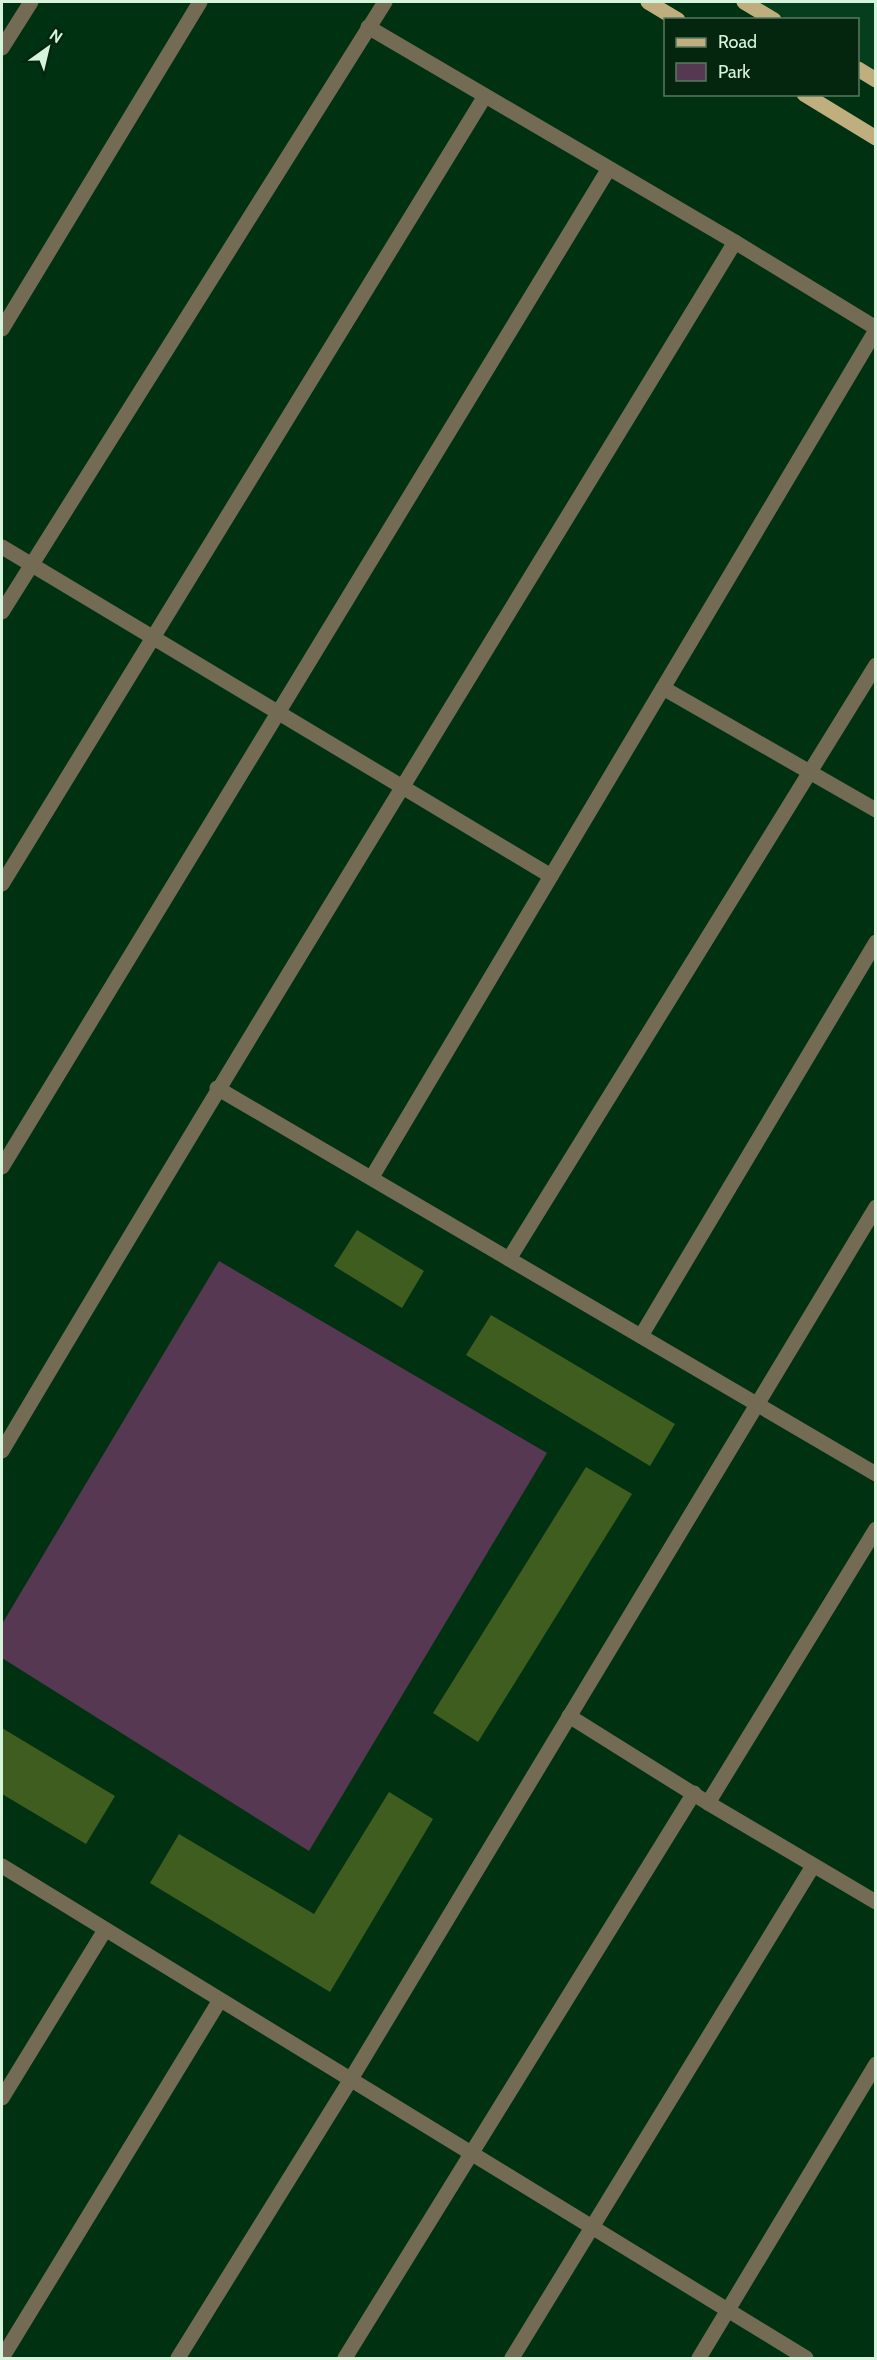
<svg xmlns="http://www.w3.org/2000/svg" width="877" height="2360" font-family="Cabin,sans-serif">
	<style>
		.built { fill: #043e1a }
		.green { fill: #573853 }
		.building { fill: #405d20 }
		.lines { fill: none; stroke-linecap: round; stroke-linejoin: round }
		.minor { stroke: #736b54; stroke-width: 15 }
		.major { stroke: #c0af7e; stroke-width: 15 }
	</style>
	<rect width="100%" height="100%" fill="#003111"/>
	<!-- built -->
	<path class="built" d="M744 2H875V80L858 69V20L774 19Z"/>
	<!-- green -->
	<path class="green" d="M219 1261 547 1453 309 1851 2 1658V1624Z"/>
	<!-- building -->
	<g class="building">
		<path d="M357 1230 424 1271 402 1308 334 1266Z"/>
		<path d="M491 1315 675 1424 650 1466 466 1355Z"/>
		<path d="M586 1467 632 1494 478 1742 433 1713Z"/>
		<path d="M2 1728 115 1796 86 1844 2 1794Z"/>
		<path d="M389 1792 433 1819 330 1992 150 1883 179 1834 314 1914Z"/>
	</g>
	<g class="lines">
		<!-- minor -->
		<g class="minor">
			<path d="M368 27 735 242 876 328"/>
			<path d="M2 48 31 2"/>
			<path d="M2 329 200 2"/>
			<path d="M2 547 551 876"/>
			<path d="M2 612 385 2"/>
			<path d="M663 688 876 810"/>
			<path d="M2 884 485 96"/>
			<path d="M217 1088 876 1474"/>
			<path d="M2 1167 608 170"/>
			<path d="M372 1177 876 330"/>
			<path d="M509 1259 876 665"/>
			<path d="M641 1336 876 942"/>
			<path d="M2 1451C242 1046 490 645 735 242"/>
			<path d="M569 1716 708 1803 876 1902"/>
			<path d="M708 1803 876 1529"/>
			<path d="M2 1866 806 2358"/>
			<path d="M2 2098 105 1930"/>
			<path d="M2 2358 220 2000"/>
			<path d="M178 2358 351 2079 876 1207"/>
			<path d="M345 2358 694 1793"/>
			<path d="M512 2358 813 1866"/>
			<path d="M699 2358 876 2064"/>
		</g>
		<!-- major -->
		<g class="major">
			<path d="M648 2 678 20"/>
			<path d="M744 2 774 20"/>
			<path d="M858 69 876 80"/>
			<path d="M804 94 876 138"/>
		</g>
	</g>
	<!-- border -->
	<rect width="877" height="2360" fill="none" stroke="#d5f4db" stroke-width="6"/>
	<!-- legend -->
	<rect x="664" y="18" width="195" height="78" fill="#04250e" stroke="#587860" stroke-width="1.5"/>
	<rect x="676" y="38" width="30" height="9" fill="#c0af7e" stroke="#587860" stroke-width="1.5"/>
	<text x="718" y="48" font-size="18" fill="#d5f4db">Road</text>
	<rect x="676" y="63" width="30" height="18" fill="#573853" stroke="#587860" stroke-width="1.5"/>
	<text x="718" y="78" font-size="18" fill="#d5f4db">Park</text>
	<!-- north arrow -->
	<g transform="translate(48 48) rotate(34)" stroke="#04250e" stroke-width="4.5" paint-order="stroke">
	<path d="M0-4.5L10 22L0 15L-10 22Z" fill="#d5f4db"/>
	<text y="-9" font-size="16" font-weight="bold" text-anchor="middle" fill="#d5f4db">N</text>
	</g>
</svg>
